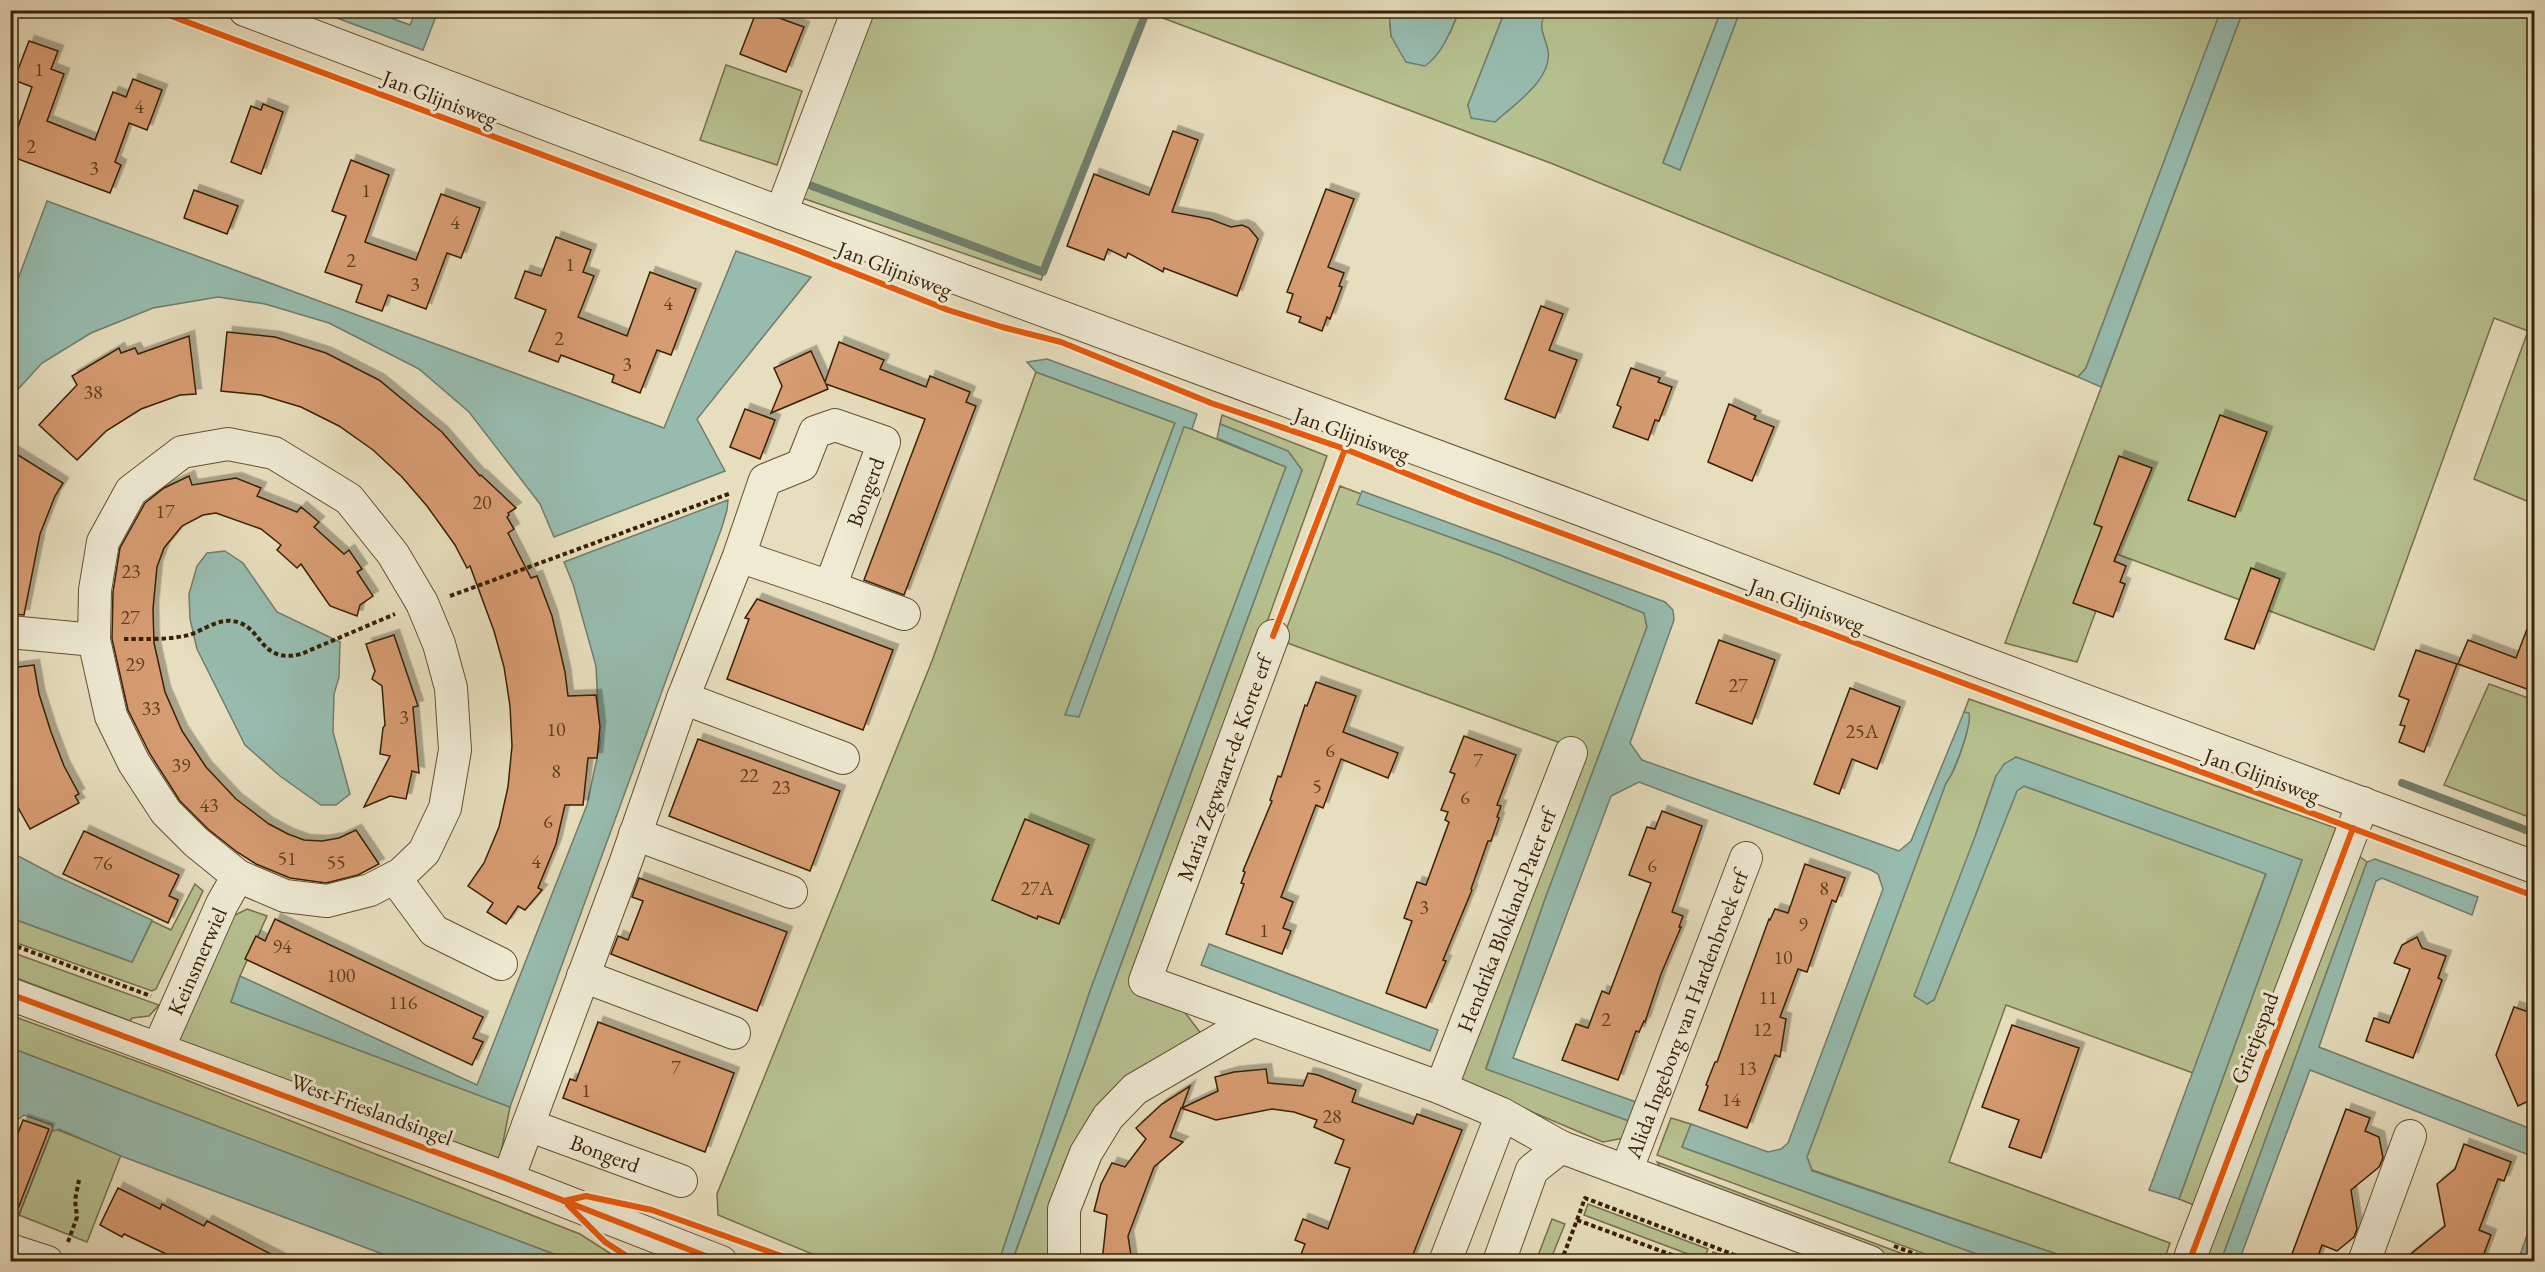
<svg xmlns="http://www.w3.org/2000/svg" width="2545" height="1272" font-family="'EB Garamond',serif">
	<style>
		.green { fill: #b7c190; stroke: #78704a; stroke-width: 1.5 }
		.water { fill: #97bcaf; stroke: #717e6b; stroke-width: 1.5 }
		.lines { fill: none; stroke-linecap: round; stroke-linejoin: round }
		.stream { stroke: #717e6b; stroke-width: 8 }
		.building { fill: #d79c71; stroke: #382004; stroke-width: 1.5; filter: url(#shadow) }
		.minor-casing { stroke: #645032; stroke-width: 34 }
		.path { stroke: #382004; stroke-width: 4; stroke-dasharray: 4.5 3; stroke-linecap: butt }
		.minor { stroke: #efead4; stroke-width: 32 }
		.cycleway-casing { stroke: #efead4; stroke-width: 10 }
		.cycleway { stroke: #e8590c; stroke-width: 6 }
		.labels { text-anchor: middle; stroke-width: 6; stroke-linejoin: round; paint-order: stroke }
		.number-label { font-size: 20px; fill: #603f1f }
		.street-label { font-size: 22px; fill: #382004; stroke: #efead4 }
	</style>
	<defs>
		<filter id="shadow"><feDropShadow dx="5.5" dy="-5.5" stdDeviation="0" flood-color="#0004"/></filter>
	</defs>
	<rect width="100%" height="100%" fill="#e7debd"/>
	<filter id="stains"><feTurbulence type="fractalNoise" baseFrequency=".00333" numOctaves="4"/><feColorMatrix values="0 0 0 0 .2 0 0 0 0 .09 0 0 0 0 .02 0 0 0 .5 -.17"/></filter>
	<radialGradient id="worn" r=".72"><stop offset=".6" stop-color="#630" stop-opacity="0"/><stop offset="1" stop-color="#630" stop-opacity=".3"/></radialGradient>
	<!-- green -->
	<g class="green">
		<path d="M872 11H1389L1391 36 1450 33 1459 11H1505L1468 105 1548 53 1540 23 1546 11H1721L1663 162 1680 170 1740 11H2221L2086 368 2078 377 1553 164 1144 11 1041 280 802 198Z"/>
		<path d="M2243 11H2534V504L2474 479 2528 331 2494 318 2374 650 2117 554 2077 662 2005 643Z"/>
		<path d="M726 65 802 91 777 165 700 140Z"/>
		<path d="M1036 372 1175 423 1076 687 1184 426 1286 467 1091 988 999 1261H829L718 1215 717 1194 932 661Z"/>
		<path d="M1222 415 1327 456 1135 987 1180 1006 1202 1035 1076 1140 1063 1166 1048 1218V1261L1012 1262 1302 470 1288 451 1220 424Z"/>
		<path d="M1340 486 1361 494 1358 504 1500 555 1644 613 1647 627 1545 899 1486 1068 1629 1121 1624 1138 1603 1142 1456 1080 1577 749 1282 641Z"/>
		<path d="M2489 684 2534 700V819L2444 785Z"/>
		<path d="M1969 699 2336 828 2199 1207 2179 1199 2302 860 2016 757 1996 776 1976 834 1927 1004 1934 1000 2017 790 2024 786 2266 873 2193 1073 2006 1005 1949 1162 2170 1243 2164 1261H2077L1812 1170 1807 1157 1946 783C1956 770 1970 730 1969 714L1964 712Z"/>
		<path d="M2352 851 2367 862 2221 1261 2202 1262Z"/>
		<path d="M195 884 203 891 156 989 152 991 11 941V918L132 962 152 921 171 930Z"/>
		<path d="M247 909 267 916 240 976 231 1002 510 1107 499 1162 177 1042 231 917Z"/>
		<path d="M10 952H11L159 1005 149 1016 132 1018 130 1021 11 976Z"/>
		<path d="M10 1015 166 1072 580 1234 622 1261H572L11 1048Z"/>
		<path d="M1671 1118 1691 1124 1682 1147 1996 1261H1944L1657 1155Z"/>
		<path d="M53 1128 121 1155 87 1242 19 1215Z"/>
		<path d="M1657 1162 1922 1261H1901L1663 1172Z"/>
		<path d="M1588 1204 1708 1249 1704 1260 1584 1215Z"/>
		<path d="M1552 1219 1565 1224 1550 1261H1536Z"/>
		<path d="M1713 1252 1739 1261H1710Z"/>
	</g>
	<!-- water -->
	<g class="water">
		<path d="M2221 10 2243 11 2101 387 2078 377 2086 368Z"/>
		<path d="M318 11H372L410 25 416 11H438L423 50Z"/>
		<path d="M1389 11V10L1459 11C1451 30 1443 53 1425 66L1406 62 1391 36Z"/>
		<path d="M1505 11H1546C1537 30 1544 32 1548 50 1553 80 1513 105 1495 122L1471 118 1468 105Z"/>
		<path d="M1721 11H1740L1680 170 1663 163Z"/>
		<path d="M47 201 664 428 736 251 811 277 697 419 725 471 554 537 540 504 469 412 419 369 329 323 265 304 218 297 153 308 91 333 42 363 11 397V298Z"/>
		<path d="M1047 359 1197 414 1192 429 1184 427 1079 717 1065 715 1175 423 1036 372 1027 362Z"/>
		<path d="M1220 424 1288 451 1302 470 1012 1261H999L1091 988 1286 467 1217 438Z"/>
		<path d="M1362 491 1665 602 1673 610 1674 620 1630 743 1642 760 1899 851 1911 841 1964 712 1969 713C1972 725 1954 773 1946 783L1807 1157 1812 1171 2077 1261H1996L1682 1147 1691 1124 1768 1152 1781 1149 1788 1143 1883 889 1878 874 1871 870 1639 782 1611 796 1513 1058 1636 1102 1629 1121 1486 1069 1545 899 1647 627 1644 613 1500 555 1357 504Z"/>
		<path d="M728 500 727 510 722 527 510 1107 231 1002 240 976 477 1085 587 805 600 744 596 666 573 584 564 562Z"/>
		<path d="M225 551 243 563 277 612 340 642 339 677 334 694 333 732 350 794 336 805H321L280 776 245 745 197 649 190 619 189 594 197 566 207 553Z"/>
		<path d="M2016 757 2302 860 2179 1199 2149 1190 2266 874 2024 786 2017 791 1934 1000 1927 1004 1914 996 1976 834 1996 776 2004 764Z"/>
		<path d="M11 848 18 856 56 876 152 920 132 962 11 918Z"/>
		<path d="M2375 859 2478 897 2472 915 2382 878 2376 881 2319 1047 2534 1130V1157L2310 1070 2239 1261H2221L2367 862Z"/>
		<path d="M1209 944 1438 1030 1430 1051 1201 965Z"/>
		<path d="M11 1048 572 1261H401L121 1156 59 1129 53 1131 52 1125 24 1115 19 1119 11 1116Z"/>
		<path d="M2534 1215V1261H2518Z"/>
	</g>
	<g class="lines">
		<!-- stream -->
		<g class="stream">
			<path d="M812 186 1043 272 1147 10"/>
			<path d="M2402 783 2534 833"/>
		</g>
	</g>
	<!-- building -->
	<g class="building">
		<path d="M757 10 804 27 786 72 740 54Z"/>
		<path d="M29 41 58 51 51 69 64 74 47 121 95 140 113 92 126 97 133 79 162 90 147 130 129 123 115 162 121 165 110 193 10 156V124L18 127 32 87 14 80Z"/>
		<path d="M263 104 283 112 261 174 231 162 251 106 261 110Z"/>
		<path d="M1173 131 1198 140 1172 212 1210 219 1231 227 1242 225 1249 228 1258 239 1237 296 1164 268 1163 272 1128 253 1126 258 1108 249 1104 260 1067 246 1094 174 1149 195Z"/>
		<path d="M351 160 389 175 365 242 416 260 441 194 480 208 461 258 447 253 426 309 388 295 382 311 356 302 362 285 325 272 346 216 332 211Z"/>
		<path d="M1326 189 1354 199 1328 267 1344 273 1339 286 1342 287 1330 319 1327 317 1322 331 1299 322 1301 317 1287 312 1293 294 1287 292Z"/>
		<path d="M194 190 238 206 227 234 184 218Z"/>
		<path d="M556 237 591 250 583 272 594 276 578 317 627 336 650 272 696 289 671 355 657 350 640 393 612 382 614 375 561 355 558 362 529 351 546 310 515 298 525 271 541 276Z"/>
		<path d="M1541 306 1563 314 1549 350 1577 360 1555 418 1505 399Z"/>
		<path d="M227 332 275 337 326 353 379 380 442 432 480 476 481 475 516 508 508 513 509 515 507 517 514 529 508 533 531 578 537 576 552 616 565 672 568 696 596 695 600 727 597 758H588L583 805H565L556 844 538 888 542 890 525 910 518 906 506 924 487 912 493 903 468 886 484 863 499 827 508 787 512 746 510 706 504 667 494 631 470 566 467 568 455 545 427 506 402 477 373 450 339 426 301 407 261 395 221 391Z"/>
		<path d="M189 336 196 394 180 395 141 409 106 431 77 460 39 425 77 385 72 376 119 348 121 353 135 348 138 354Z"/>
		<path d="M839 342 884 360 880 369 926 387 930 376 970 392 966 402 976 406 904 595 864 580 925 419 826 384 828 389 771 413 782 386 774 368 811 351 825 382Z"/>
		<path d="M1631 368 1660 378 1658 382 1672 387 1659 421 1655 420 1648 440 1613 427 1621 407 1617 405Z"/>
		<path d="M1729 404 1756 416 1754 419 1774 427 1752 481 1708 462Z"/>
		<path d="M745 409 775 420 760 459 730 447Z"/>
		<path d="M2220 415 2267 432 2235 517 2188 500Z"/>
		<path d="M10 450 63 483 55 496 40 534 24 615 10 614Z"/>
		<path d="M2119 456 2152 468 2114 561 2126 566 2120 582 2125 584 2113 617 2073 603 2102 527 2094 524Z"/>
		<path d="M189 476 192 485 236 478 261 488 257 496 297 512 301 507 319 522 314 527 344 554 349 550 362 569 357 572 373 596 360 605 357 616 330 606 301 564 297 568 277 550 281 545 261 529 216 513 203 515 182 526 164 548 157 567 153 609 154 643 165 692 182 731 206 767 236 799 269 824 288 834 304 840 322 841 339 838 356 830 379 864 358 875 326 883 290 878 256 864 237 852 208 829 180 801 150 754 128 710 112 639 113 592 120 548 145 503 164 488Z"/>
		<path d="M2251 568 2280 579 2254 649 2225 639Z"/>
		<path d="M757 599 893 650 863 730 727 679 749 619 745 618Z"/>
		<path d="M2532 616H2535V692L2458 664 2468 640 2516 658Z"/>
		<path d="M394 635 418 706 413 707 419 773 412 771 406 799 390 796 364 807 390 756 380 754 383 728 385 725 382 686 372 679 375 671 366 644Z"/>
		<path d="M1719 640 1775 660 1752 724 1696 703Z"/>
		<path d="M2416 650 2457 664 2424 752 2399 742 2405 726 2400 725 2409 700 2399 696Z"/>
		<path d="M34 665 39 694 51 732 64 766 79 794 75 796 79 803 30 829 10 793V668Z"/>
		<path d="M1316 682 1356 696 1343 732 1398 753 1388 778 1341 759 1323 808 1316 805 1281 897 1293 902 1283 928 1291 931 1282 954 1226 934 1244 884 1241 883 1245 872 1243 871 1272 801 1270 800 1278 776 1281 777 1305 705 1307 706Z"/>
		<path d="M1850 688 1900 707 1877 769 1852 759 1839 794 1814 784Z"/>
		<path d="M1464 736 1516 755 1497 805 1501 806 1497 817 1499 818 1491 841H1488L1471 889 1472 890 1443 960 1446 961 1426 1008 1386 993 1412 921 1404 918 1417 882 1426 885 1449 822 1445 820 1448 812 1441 810 1455 774 1450 772Z"/>
		<path d="M698 739 840 791 810 871 669 816Z"/>
		<path d="M1662 811 1702 826 1672 912 1683 916 1679 927H1681L1661 974 1645 1022 1644 1021 1639 1032 1636 1031 1618 1080 1562 1060 1576 1024 1588 1028 1602 991 1609 994 1651 883 1629 875 1647 827 1655 829Z"/>
		<path d="M1025 819 1089 845 1059 924 1038 916 1037 919 992 900Z"/>
		<path d="M84 831 179 875 169 896 178 900 168 923 63 874Z"/>
		<path d="M1805 864 1845 878 1836 902 1832 900 1807 972 1798 969 1780 1017 1786 1019 1780 1057 1775 1055 1747 1128 1699 1110 1708 1086 1706 1085 1715 1062H1717L1769 919 1770 920 1775 909 1788 913Z"/>
		<path d="M639 878 787 932 757 1011 611 954 618 936 628 940 643 901 632 897Z"/>
		<path d="M275 919 483 1017 473 1038 483 1042 472 1065 245 959 256 936 265 941Z"/>
		<path d="M2417 937 2422 948 2446 956 2438 978 2442 980 2413 1058 2366 1041 2374 1018 2389 1023 2410 969 2394 963 2402 945Z"/>
		<path d="M2514 1007 2535 1014V1098L2518 1106 2496 1055Z"/>
		<path d="M598 1022 734 1073 705 1152 563 1098 570 1079 576 1081Z"/>
		<path d="M2012 1025 2079 1048 2041 1158 2009 1147 2019 1120 1982 1107Z"/>
		<path d="M1266 1069 1268 1083 1303 1086 1308 1073 1318 1075 1356 1090 1352 1102 1413 1124 1417 1114 1462 1130 1410 1262H1298L1305 1244 1295 1240 1303 1219 1328 1229 1350 1168 1335 1163 1344 1140 1314 1127 1317 1120 1294 1112 1272 1109 1216 1120 1181 1108 1170 1137 1183 1142 1154 1167 1128 1236 1132 1262H1102L1107 1215 1094 1211 1101 1184 1112 1163 1125 1167 1146 1139 1136 1128 1162 1104 1190 1086 1182 1108 1218 1091 1215 1077 1234 1072Z"/>
		<path d="M2346 1109 2370 1118 2365 1131 2379 1137 2383 1158 2379 1167 2351 1190 2357 1229 2354 1237 2337 1251 2322 1245 2316 1262H2289Z"/>
		<path d="M23 1120 49 1129 12 1224 10 1139 15 1141Z"/>
		<path d="M2464 1144 2511 1162 2504 1181 2498 1179 2479 1230 2491 1235 2481 1262H2401L2445 1226 2437 1184 2455 1169Z"/>
		<path d="M118 1188 160 1209 162 1204 204 1226 207 1221 286 1262H183L124 1234 122 1237 100 1225Z"/>
	</g>
	<g class="lines">
		<!-- minor casing -->
		<g class="minor-casing">
			<g id="minor">
				<path d="M245 10 781 213 1582 510 1973 659 2534 867"/>
				<path d="M781 213 858 10"/>
				<path d="M228 444 274 453 349 499 393 554 422 603 439 644 451 688 455 750 445 808 424 852 401 874 370 890 327 901 285 896 238 876 196 842 166 812 134 763 111 716 94 640 95 590 103 542 131 491 182 452Z"/>
				<path d="M830 587 904 614"/>
				<path d="M10 632 94 640"/>
				<path d="M1273 636 1145 981 1441 1088 1502 1114 1561 1147 1870 1262"/>
				<path d="M683 698 843 758"/>
				<path d="M635 834 791 892"/>
				<path d="M395 878 434 931 501 964"/>
				<path d="M583 976 734 1033"/>
				<path d="M10 994 508 1179 721 1262"/>
				<path id="s1" d="M158 1049 222 904 238 876"/>
				<path id="s2" d="M1441 1088 1571 753"/>
				<path id="s3" d="M528 1125 681 1181"/>
				<path id="s4" d="M1627 1169 1746 858"/>
				<path d="M508 1179 625 864 683 698 739 556 765 480 802 465 815 432 835 425 884 442 830 587 739 556"/>
				<path d="M10 1250 47 1262"/>
				<path d="M2191 1255 2363 803"/>
				<path d="M1064 1262V1209L1086 1153 1108 1117 1135 1089 1252 1021"/>
				<path d="M1445 1262 1502 1114"/>
				<path d="M1499 1262 1532 1170 1561 1147"/>
				<path d="M2364 1262 2410 1136"/>
			</g>
		</g>
		<!-- path -->
		<g class="path">
			<path d="M450 596 731 493"/>
			<path d="M124 639C145 639 168 640 189 635 202 631 217 619 232 621 263 624 258 665 301 654L395 614"/>
			<path d="M10 944 151 996"/>
			<path d="M1577 1220 1585 1198 1753 1262"/>
			<path d="M68 1242 77 1217 75 1200 79 1180"/>
			<path d="M1894 1246 1936 1262"/>
			<path d="M1561 1262 1577 1220 1691 1262"/>
		</g>
		<!-- minor -->
		<use href="#minor" class="minor"/>
		<!-- cycleway casing -->
		<g class="cycleway-casing">
			<g id="cycleway">
				<path d="M155 10 797 250 948 310 1002 327 1061 342 1211 403 1345 449 1470 499 2534 896"/>
				<path d="M1273 636 1345 449"/>
				<path d="M10 994 508 1179 721 1262"/>
				<path d="M564 1201 586 1196 652 1210 798 1262"/>
				<path d="M568 1205 605 1242 636 1262"/>
				<path d="M2189 1262 2353 828"/>
			</g>
		</g>
		<!-- cycleway -->
		<use href="#cycleway" class="cycleway"/>
	</g>
	<g class="labels">
		<!-- number labels -->
		<g class="number-label">
			<text x="39" y="76">1</text>
			<text x="139" y="113">4</text>
			<text x="31" y="153">2</text>
			<text x="94" y="175">3</text>
			<text x="366" y="197">1</text>
			<text x="455" y="229">4</text>
			<text x="351" y="267">2</text>
			<text x="570" y="271">1</text>
			<text x="415" y="291">3</text>
			<text x="668" y="310">4</text>
			<text x="559" y="345">2</text>
			<text x="627" y="371">3</text>
			<text x="93" y="399">38</text>
			<text x="482" y="509">20</text>
			<text x="165" y="518">17</text>
			<text x="131" y="578">23</text>
			<text x="130" y="624">27</text>
			<text x="135" y="671">29</text>
			<text x="1738" y="692">27</text>
			<text x="151" y="715">33</text>
			<text x="404" y="724">3</text>
			<text x="556" y="736">10</text>
			<text x="1862" y="738">25A</text>
			<text x="1330" y="757">6</text>
			<text x="1478" y="767">7</text>
			<text x="181" y="772">39</text>
			<text x="556" y="778">8</text>
			<text x="749" y="782">22</text>
			<text x="1317" y="793">5</text>
			<text x="781" y="794">23</text>
			<text x="1465" y="804">6</text>
			<text x="209" y="812">43</text>
			<text x="548" y="828">6</text>
			<text x="287" y="865">51</text>
			<text x="536" y="868">4</text>
			<text x="336" y="869">55</text>
			<text x="103" y="870">76</text>
			<text x="1652" y="872">6</text>
			<text x="1037" y="895">27A</text>
			<text x="1824" y="895">8</text>
			<text x="1424" y="914">3</text>
			<text x="1803" y="931">9</text>
			<text x="1264" y="937">1</text>
			<text x="282" y="953">94</text>
			<text x="1783" y="964">10</text>
			<text x="341" y="982">100</text>
			<text x="1768" y="1004">11</text>
			<text x="403" y="1009">116</text>
			<text x="1606" y="1026">2</text>
			<text x="1762" y="1036">12</text>
			<text x="676" y="1074">7</text>
			<text x="1747" y="1075">13</text>
			<text x="586" y="1097">1</text>
			<text x="1731" y="1106">14</text>
			<text x="1332" y="1123">28</text>
		</g>
		<!-- street labels -->
		<g class="street-label">
			<text transform="translate(440 98) rotate(21)" y="8">Jan Glijnisweg</text>
			<text transform="translate(895 269) rotate(21)" y="8">Jan Glijnisweg</text>
			<text transform="translate(1352 434) rotate(20)" y="8">Jan Glijnisweg</text>
			<text transform="translate(865 492) rotate(-70)" y="8">Bongerd</text>
			<text transform="translate(1807 605) rotate(20)" y="8">Jan Glijnisweg</text>
			<text transform="translate(1224 768) rotate(-70)" y="8">Maria Zegwaart-de Korte erf</text>
			<text transform="translate(2262 775) rotate(20)" y="8">Jan Glijnisweg</text>
			<text dy="8" stroke="none"><textPath href="#s2" startOffset="180">Hendrika Blokland-Pater erf</textPath></text>
			<text dy="8" stroke="none"><textPath href="#s1" startOffset="96">Keinsmerwiel</textPath></text>
			<text dy="8" stroke="none"><textPath href="#s4" startOffset="166">Alida Ingeborg van Hardenbroek erf</textPath></text>
			<text transform="translate(2254 1038) rotate(-69)" y="8">Grietjespad</text>
			<text transform="translate(372 1109) rotate(20)" y="8">West-Frieslandsingel</text>
			<text dy="8" stroke="none"><textPath href="#s3" startOffset="82">Bongerd</textPath></text>
		</g>
	</g>
	<!-- margin -->
	<rect width="2545" height="1272" fill="none" stroke="#e7debd" stroke-width="36"/>
	<rect x="12" y="12" width="2521" height="1248" fill="none" stroke="#382004" stroke-width="3"/>
	<rect x="18" y="18" width="2509" height="1236" fill="none" stroke="#382004" stroke-width="1.5"/>
	<rect width="100%" height="100%" filter="url(#stains)"/>
	<rect width="100%" height="100%" fill="url(#worn)"/>
</svg>
